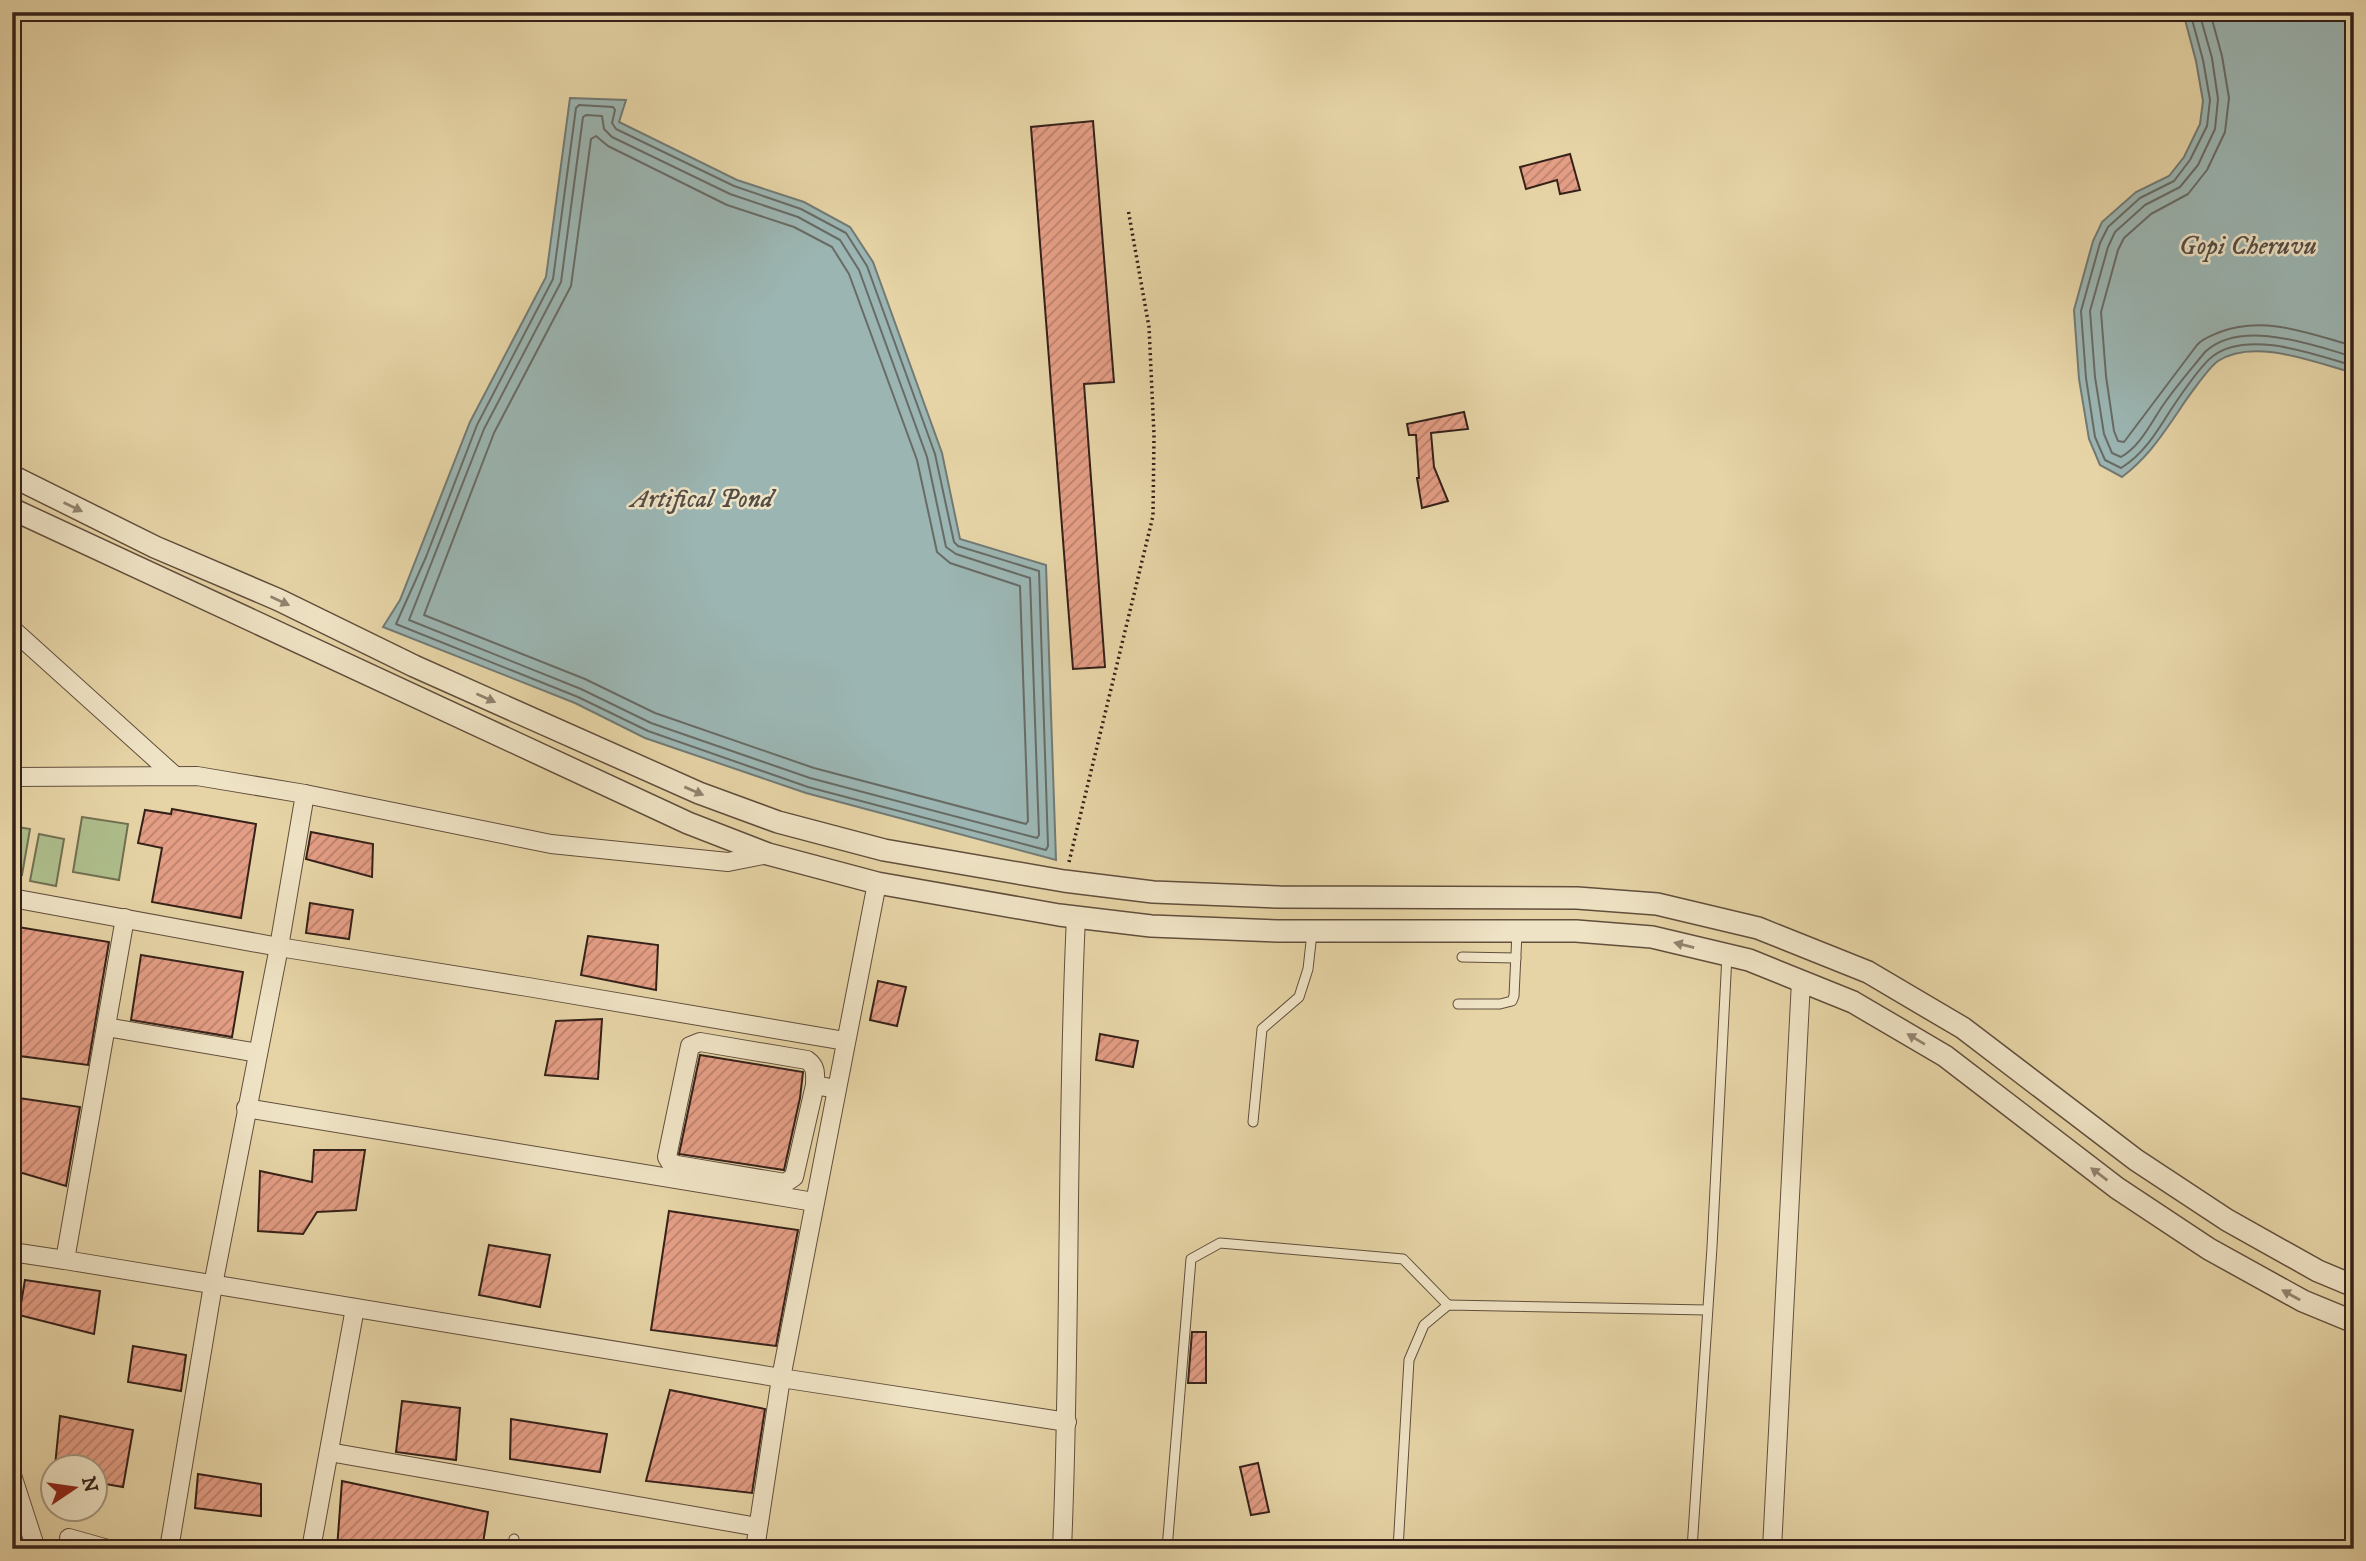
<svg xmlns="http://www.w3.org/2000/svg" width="2366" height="1561" font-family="'IM FELL DW Pica',serif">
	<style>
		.pitch { fill: #aebe8c; stroke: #727052; stroke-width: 2 }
		.water { fill: #9bb5b2; stroke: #727a75; stroke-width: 2 }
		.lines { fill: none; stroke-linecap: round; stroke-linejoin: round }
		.shore { stroke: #686b66; stroke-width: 2 }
		.building { fill: url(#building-hatch); stroke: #352119; stroke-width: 2 }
		.service-casing { stroke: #614e3c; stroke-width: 11 }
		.minor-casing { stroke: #614e3c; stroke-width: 20 }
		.tertiary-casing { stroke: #614e3c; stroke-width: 24 }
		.path { stroke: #352119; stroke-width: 3.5; stroke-dasharray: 2 3.5; stroke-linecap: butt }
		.service { stroke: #efe3c5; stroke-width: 9 }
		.minor { stroke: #efe3c5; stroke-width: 18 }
		.tertiary { stroke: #efe3c5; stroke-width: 21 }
		.oneway { fill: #92826f }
		.labels { text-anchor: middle; stroke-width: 5; stroke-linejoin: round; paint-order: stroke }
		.water-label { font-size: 26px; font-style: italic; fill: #544d47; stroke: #efe3c5 }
	</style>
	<defs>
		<pattern id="building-hatch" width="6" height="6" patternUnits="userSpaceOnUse" patternTransform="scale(1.75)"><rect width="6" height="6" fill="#e49e85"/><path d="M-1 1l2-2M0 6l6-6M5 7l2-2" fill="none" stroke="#ba806c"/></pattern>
	</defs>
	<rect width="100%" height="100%" fill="#e6d4a6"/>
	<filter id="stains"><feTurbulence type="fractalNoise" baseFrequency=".00286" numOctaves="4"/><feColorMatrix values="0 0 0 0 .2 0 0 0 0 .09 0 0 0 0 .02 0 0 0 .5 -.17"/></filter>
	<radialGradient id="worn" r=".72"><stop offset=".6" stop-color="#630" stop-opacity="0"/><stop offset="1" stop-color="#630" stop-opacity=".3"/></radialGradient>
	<!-- pitch -->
	<g class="pitch">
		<path d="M82 817 128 824 119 880 73 872Z"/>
		<path d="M12 826 30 829 22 875 12 873Z"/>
		<path d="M39 834 64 839 56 886 30 881Z"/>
	</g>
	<!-- water -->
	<g class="water">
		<path d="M2183 12H2354V373C2316 363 2254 337 2218 361 2209 367 2185 401 2178 412 2160 438 2148 457 2122 477L2100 465 2089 439 2079 379 2074 310 2093 241 2102 222 2136 192 2169 176 2184 157 2200 124 2203 101 2196 61Z"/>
		<path d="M570 98 626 100 619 122 737 180 804 202 850 227 873 262 942 453 960 539 1046 565 1056 860 806 793 645 738 575 703 383 627 400 600 470 422 546 277Z"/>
	</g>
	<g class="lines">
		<!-- shore -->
		<g class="shore">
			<path d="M2190 12 2203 60 2210 100 2207 126 2190 160 2174 181 2140 198 2108 227 2100 243 2081 311 2086 378 2095 437 2105 460 2121 468C2143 455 2157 432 2170 411 2178 399 2202 364 2213 356 2248 329 2316 355 2354 366"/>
			<path d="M2199 12 2212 58 2218 99 2215 129 2198 165 2180 187 2145 205 2115 232 2108 247 2090 311 2095 377 2104 434 2112 453 2121 457C2142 445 2152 420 2166 401 2178 384 2192 368 2205 352 2241 318 2312 345 2354 357"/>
			<path d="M2210 12 2222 56 2229 98 2225 132 2207 170 2188 194 2151 214 2124 238 2118 250 2101 312 2106 376 2114 431 2118 441 2124 442 2197 345C2203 338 2211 336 2220 332 2265 315 2310 334 2354 346"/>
			<path d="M579 105 613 107 615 110 612 123 616 129 734 186 801 209 846 233 867 266 935 454 954 542 958 546 1039 571 1048 846 1046 850 808 787 648 731 578 697 396 624 426 557 477 425 553 279 576 108Z"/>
			<path d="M586 115 602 116 604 129 612 137 730 194 798 217 840 240 859 270 927 457 946 547 956 554 1030 578 1039 835 1037 838 810 778 651 723 581 689 409 620 484 429 561 282 583 117Z"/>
			<path d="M596 136 608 146 727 205 794 227 832 247 849 274 917 460 937 552 950 563 1020 586 1028 821 1026 824 814 768 655 713 585 679 424 615 494 433 571 286 591 139Z"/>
		</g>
	</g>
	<!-- building -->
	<g class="building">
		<path d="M1093 121 1114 382 1084 384 1105 667 1073 669 1031 127Z"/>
		<path d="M1570 154 1580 190 1560 194 1557 180 1526 189 1520 167Z"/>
		<path d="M1464 412 1468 429 1431 433 1434 467 1448 501 1422 508 1417 478H1419L1416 435H1409L1407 424Z"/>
		<path d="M172 809 256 824 241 918 152 902 162 848 138 843 145 810 171 814Z"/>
		<path d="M311 832 373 844 372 877 306 859Z"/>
		<path d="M310 903 353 910 349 939 306 933Z"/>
		<path d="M12 926 109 942 88 1065 12 1055Z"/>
		<path d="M588 936 658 945 656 990 581 975Z"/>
		<path d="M141 955 243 972 232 1037 131 1020Z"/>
		<path d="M878 981 906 987 897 1026 870 1020Z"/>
		<path d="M602 1019 598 1079 545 1075 556 1021Z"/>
		<path d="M1100 1034 1138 1041 1133 1067 1096 1060Z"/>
		<path d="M700 1055 803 1072 800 1098 784 1170 679 1154Z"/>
		<path d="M12 1097 80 1107 66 1186 12 1170Z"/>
		<path d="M314 1150H365L356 1210 317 1212 303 1234 258 1231 260 1171 312 1182Z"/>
		<path d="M669 1211 798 1230 776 1346 651 1330Z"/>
		<path d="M489 1245 550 1255 540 1307 479 1295Z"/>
		<path d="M25 1280 100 1291 94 1334 19 1315Z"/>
		<path d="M1192 1332H1206V1383H1188Z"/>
		<path d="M133 1346 186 1355 181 1391 128 1382Z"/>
		<path d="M670 1390 765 1409 752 1493 646 1481Z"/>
		<path d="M402 1401 460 1408 456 1460 396 1452Z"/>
		<path d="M60 1416 133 1430 123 1487 94 1482V1466H55Z"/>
		<path d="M511 1419 607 1434 600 1472 510 1459Z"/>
		<path d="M1258 1463 1269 1512 1251 1515 1240 1467Z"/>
		<path d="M198 1474 261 1484V1516L195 1508Z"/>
		<path d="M342 1481 488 1512 482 1549H337Z"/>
	</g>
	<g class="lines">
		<!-- service casing -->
		<g class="service-casing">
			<g id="service">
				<path d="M1462 957 1516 958"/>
				<path d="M1458 1004H1500L1512 1001 1514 996 1517 933"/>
				<path d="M1253 1122 1262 1029 1299 997 1308 969 1312 933"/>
				<path d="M512 1549 514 1539"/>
				<path d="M1167 1549 1191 1259 1220 1243 1403 1259 1448 1305"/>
				<path d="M1398 1549 1409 1360 1424 1325 1448 1305 1707 1310"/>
				<path d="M1692 1549 1712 1247 1727 955"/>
			</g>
		</g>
		<!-- minor casing -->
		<g class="minor-casing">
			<g id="minor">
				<path d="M12 629 175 776"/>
				<path d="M12 777 197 776 305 794 551 844 728 862 768 854"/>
				<path d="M12 898 279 947 528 987 845 1041"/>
				<path d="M125 918 65 1260 781 1378 1067 1422"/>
				<path d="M106 1027 258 1053"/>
				<path d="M815 1085 794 1177 785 1183 677 1165 670 1162 667 1157 690 1046 700 1042 807 1060C817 1067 815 1074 815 1085L836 1089"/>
				<path d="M246 1108 814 1202"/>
				<path d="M12 1252 65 1260"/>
				<path d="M329 1452 758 1527"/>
				<path d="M12 1475 36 1549"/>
				<path d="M69 1538 108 1549"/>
				<path d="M169 1549 213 1285 279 947 305 794"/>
				<path d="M311 1549 355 1308"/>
				<path d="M755 1549 781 1378 877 883"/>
				<path d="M1062 1549C1071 1338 1066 1127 1076 917"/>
				<path d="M1772 1549 1801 981"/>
			</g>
		</g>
		<!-- tertiary casing -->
		<g class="tertiary-casing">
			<g id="tertiary">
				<path d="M12 476 155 547 279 600 414 666 699 793 778 822 884 850 1064 881 1153 892 1279 897 1577 898 1657 904 1758 928 1868 972 1963 1028 2136 1160 2227 1220 2318 1271 2354 1286"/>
				<path d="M12 509 688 823 768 854 877 883 1059 915 1151 926 1278 931H1576L1652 937 1749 960 1853 1002 1945 1056 2117 1188 2209 1249 2303 1301 2354 1322"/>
			</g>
		</g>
		<!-- path -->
		<path class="path" d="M1069 862 1153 516 1154 435 1149 327 1128 209"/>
		<!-- service -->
		<use href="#service" class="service"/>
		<!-- minor -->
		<use href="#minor" class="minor"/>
		<!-- tertiary -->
		<use href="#tertiary" class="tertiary"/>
	</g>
	<!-- one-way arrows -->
	<defs><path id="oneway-solid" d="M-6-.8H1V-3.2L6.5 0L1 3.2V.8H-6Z" transform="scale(1.75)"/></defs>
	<g class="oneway">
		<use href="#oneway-solid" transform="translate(73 507) rotate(26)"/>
		<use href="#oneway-solid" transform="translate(280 601) rotate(25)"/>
		<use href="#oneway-solid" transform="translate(486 698) rotate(24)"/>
		<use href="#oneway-solid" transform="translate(694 791) rotate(23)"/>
		<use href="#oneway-solid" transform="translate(1684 945) rotate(-166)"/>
		<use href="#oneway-solid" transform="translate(1916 1039) rotate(-149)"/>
		<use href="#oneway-solid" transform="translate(2099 1174) rotate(-143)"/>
		<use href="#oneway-solid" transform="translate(2291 1295) rotate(-151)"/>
	</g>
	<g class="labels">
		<!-- water labels -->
		<g class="water-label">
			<text x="2248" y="254">Gopi Cheruvu</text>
			<text x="702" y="507">Artifical Pond</text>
		</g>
	</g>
	<!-- margin -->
	<rect width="2366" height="1561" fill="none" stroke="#e6d4a6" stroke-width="42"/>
	<rect x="14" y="14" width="2338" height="1533" fill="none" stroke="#352119" stroke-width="3.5"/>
	<rect x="21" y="21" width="2324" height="1519" fill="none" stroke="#352119" stroke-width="2"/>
	<!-- north arrow -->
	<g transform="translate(74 1488) rotate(77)"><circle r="33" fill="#efe3c5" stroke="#a59580" stroke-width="2"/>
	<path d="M0-5L12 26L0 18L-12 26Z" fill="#8f2418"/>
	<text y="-10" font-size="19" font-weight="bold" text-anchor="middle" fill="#352119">N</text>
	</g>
	<rect width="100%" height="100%" filter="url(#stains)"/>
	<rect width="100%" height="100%" fill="url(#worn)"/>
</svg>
